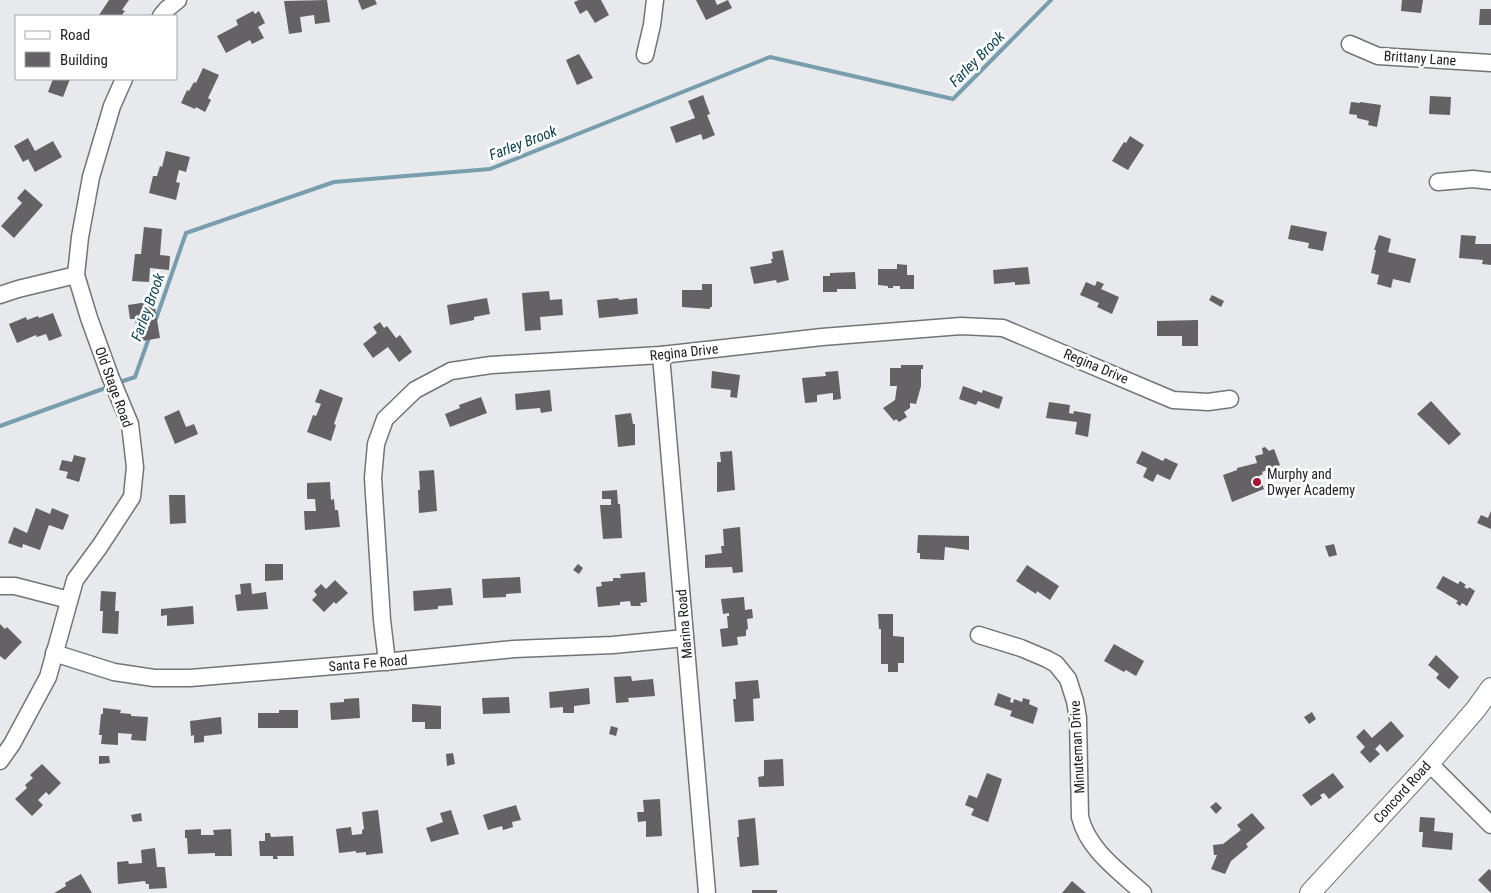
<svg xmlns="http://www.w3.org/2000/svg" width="1491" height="893" font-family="'Roboto Condensed',sans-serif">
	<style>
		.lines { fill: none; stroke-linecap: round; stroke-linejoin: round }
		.stream { stroke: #789dad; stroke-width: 4 }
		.building { fill: #646265 }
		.minor-casing { stroke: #727477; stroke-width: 19 }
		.major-casing { stroke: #727477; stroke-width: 22 }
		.minor { stroke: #fff; stroke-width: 16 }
		.major { stroke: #fff; stroke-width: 20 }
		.poi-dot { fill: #aa1336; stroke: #fff; stroke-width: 2 }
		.labels { text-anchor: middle; stroke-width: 5; stroke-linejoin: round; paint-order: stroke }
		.street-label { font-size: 14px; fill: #212223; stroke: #fff }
		.poi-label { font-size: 14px; fill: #212223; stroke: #fff; text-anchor: start }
		.water-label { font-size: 15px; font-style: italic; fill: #073e50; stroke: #fff }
	</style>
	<rect width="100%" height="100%" fill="#e7e9ec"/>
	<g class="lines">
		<!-- stream -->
		<g class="stream">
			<path d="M156 319 186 233 334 182 490 169 770 57 953 99 1051 0"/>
			<path d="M117 383 135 377 150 335"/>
			<path d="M0 426 111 386"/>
		</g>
	</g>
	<!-- building -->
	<g class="building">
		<path d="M109 0H129L122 10 125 11 121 16 99 15Z"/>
		<path d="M327 0 330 22 315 24 314 15 300 17 302 32 289 34 284 1Z"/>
		<path d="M358 0H375L377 4 362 10Z"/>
		<path d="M579 0H601L609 15 595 23 587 10 580 14 574 2Z"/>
		<path d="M696 0H715L717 5 728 0 732 8 706 20Z"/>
		<path d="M1402 0H1423L1421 13 1401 11Z"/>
		<path d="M1480 9H1491V25H1479Z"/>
		<path d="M253 11 255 14 259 11 265 23 258 27 264 38 252 44 250 40 226 53 217 36 238 25 236 20Z"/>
		<path d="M579 54 593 78 577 85 566 60Z"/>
		<path d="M203 68 219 75 208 98 211 100 205 112 196 107 195 109 181 103 187 90 189 91 194 82 196 83Z"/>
		<path d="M53 79H70L63 97 48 92Z"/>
		<path d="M703 95 710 114 707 115 715 135 703 140 701 134 676 143 670 127 695 118 688 101Z"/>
		<path d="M1430 96 1451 97 1450 115 1429 114Z"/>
		<path d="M1351 102 1360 103V102L1381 105 1377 127 1368 125 1369 121 1357 118V115L1349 114Z"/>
		<path d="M1130 136 1144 145 1128 170 1112 161 1124 142 1126 143Z"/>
		<path d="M28 138 35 151 53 141 62 157 35 172 28 159 23 162 14 146Z"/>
		<path d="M166 151 190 157 186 172 179 170 176 182 180 183 176 200 149 193 153 176H157L160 166 162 167Z"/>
		<path d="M25 189 43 205 14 238 1 226 22 203 17 198Z"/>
		<path d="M1291 225 1327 232 1323 251 1308 248 1309 243 1288 239Z"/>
		<path d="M144 227 162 229 160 255 170 256 169 270 150 268 149 282 132 281 135 254H141Z"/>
		<path d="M1379 235 1391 239 1388 252 1416 259 1410 283 1393 279 1391 288 1377 284 1379 275 1371 273 1376 250H1374Z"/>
		<path d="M1461 235 1476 236 1475 244H1491V265L1482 264 1483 260 1459 258Z"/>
		<path d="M783 250 789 280 777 283 776 280 754 284 750 267 772 263 771 259H773L772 252Z"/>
		<path d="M897 264 907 265V275H914V289H900V286H893V288H888V286L878 285V269H897Z"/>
		<path d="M1028 267 1030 284 1015 285V282L994 284 993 270Z"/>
		<path d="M855 272 856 289H837V292H823V276H830V273Z"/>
		<path d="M1097 281 1104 284 1101 289 1119 297 1112 314 1097 307 1099 303 1080 295 1086 282 1095 286Z"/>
		<path d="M702 284H712V307H710V309L682 307V290H702Z"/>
		<path d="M549 291 550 300 562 299 563 315 540 317 541 330 525 331 522 293Z"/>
		<path d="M1212 295 1224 301 1221 307 1209 300Z"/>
		<path d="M487 298 490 314 474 317V320L450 325 447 305Z"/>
		<path d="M618 298 619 300 637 298 638 314 599 318 597 300Z"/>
		<path d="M154 301 160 338 142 341 139 325H136L135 319H130L128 305Z"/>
		<path d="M53 313 62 336 49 341 46 334 37 337 36 335 17 343 9 324 26 317 27 320 38 316 39 318Z"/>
		<path d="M1198 320V346H1182V336H1157V321Z"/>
		<path d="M380 322 384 328 387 326 396 338 400 335 412 352 399 362 388 347 373 358 363 344 377 333 373 327Z"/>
		<path d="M901 365H923V369H921V386L916 404 910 403V408L904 412 907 417 899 422 896 419 894 421 883 408 895 400 897 386H890V368H901Z"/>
		<path d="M712 371 740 375 737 398 730 397 731 390 711 388Z"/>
		<path d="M838 371 841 399 833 400V393L817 395V402L805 403 802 378 826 376 825 372Z"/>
		<path d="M963 386 982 393 983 390 1003 397 999 409 978 401 976 405 959 399Z"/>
		<path d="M320 389 343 398 334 424 336 425 331 441 307 432 313 415 316 416 321 404 315 402Z"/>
		<path d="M550 390 552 411 541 413 540 408 516 410 515 394Z"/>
		<path d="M481 397 487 413 450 427 445 414 460 408 459 405Z"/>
		<path d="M1431 401 1461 434 1449 445 1417 414Z"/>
		<path d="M1049 402 1070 405 1069 413 1073 414 1074 411 1091 414 1088 437 1075 434 1077 422 1046 418Z"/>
		<path d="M179 410 186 427 194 424 198 434 175 444 164 417Z"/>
		<path d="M631 413 633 424H635V445L618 447 615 415Z"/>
		<path d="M1265 447 1269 451 1274 449 1280 465 1262 472 1263 474 1259 476 1264 489 1232 502 1223 475 1237 470V468L1257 463 1255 456 1263 454 1262 448Z"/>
		<path d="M732 451 735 490 717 492V462H721L720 452Z"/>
		<path d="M1142 451 1163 461 1165 458 1178 464 1170 480 1157 474 1153 482 1143 477 1147 468 1136 463Z"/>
		<path d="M74 455 86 458 79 482 66 478 68 472 59 470 62 460 72 462Z"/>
		<path d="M434 470 437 511 419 513 418 490H420L419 471Z"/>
		<path d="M330 482 331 500 334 499 335 510H338L340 527 305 530 304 511H316L315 499H307V483Z"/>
		<path d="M617 490 618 504H620L622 538 603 539 600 505H611V499H602V491Z"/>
		<path d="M169 495H185L186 523 170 524Z"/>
		<path d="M36 508 50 514 52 508 69 515 63 530 49 525 40 550 23 544 22 548 8 543 14 527 27 533Z"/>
		<path d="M1491 511V529L1477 523 1481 515 1488 518Z"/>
		<path d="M740 527 743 572 733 573 732 567 705 568V555L722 553 721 546H724L723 529Z"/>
		<path d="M918 535 969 536V550L945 547 944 560 920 559V553H917Z"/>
		<path d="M1334 544 1337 555 1329 557 1325 546Z"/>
		<path d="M265 564H283V580L265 581Z"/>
		<path d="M578 564 583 568 579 574 573 570Z"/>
		<path d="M1027 565 1059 586 1050 600 1037 591 1036 594 1016 581Z"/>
		<path d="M645 572 647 602 640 603 641 606H631L630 601 620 602V605L598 607 596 587 602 586 601 582 613 581V578H621L620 574Z"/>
		<path d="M1443 576 1458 584 1460 581 1466 585 1464 587 1468 589 1469 587 1475 591 1467 606 1462 603 1460 606 1456 603 1458 601 1436 588Z"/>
		<path d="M520 577 521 593 506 594V597L483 598 482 579Z"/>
		<path d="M335 580 348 593 336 604 334 602 324 612 312 600 317 595 314 591 321 584 326 589Z"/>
		<path d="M251 583 252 594 266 592 268 609 237 611 235 595 241 594 240 584Z"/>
		<path d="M451 588 453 605 438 606V609L414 611 413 591Z"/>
		<path d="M101 591 116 592 115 611H119L118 634 102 633 103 611H100Z"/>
		<path d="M744 597 745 610 752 609 753 618 747 619 748 629 746 630V636L737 637 738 645 722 647 720 629 728 628 727 616H729V613L723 614 721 599Z"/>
		<path d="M193 606 194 624 167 626V615L161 616V609Z"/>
		<path d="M878 614H893V636L904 637V663H898V672H888V664H881V629H879Z"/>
		<path d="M0 624 5 629 7 627 22 642 5 660 0 656Z"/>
		<path d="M1114 644 1144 661 1136 676 1126 670 1124 672 1104 661Z"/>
		<path d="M1436 655 1459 677 1449 689 1436 678 1439 674 1428 665Z"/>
		<path d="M631 676 632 681 653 679 655 696 628 698 629 702 616 703 614 677Z"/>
		<path d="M758 680 760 698 753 699 754 721 735 722 733 699H736L735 682Z"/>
		<path d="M589 688 590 704 574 706V713H563V707L550 708 549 692Z"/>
		<path d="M998 693 1011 698 1010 702 1013 703 1014 699 1022 702 1023 698 1030 700 1029 704 1038 708 1033 724 1010 716 1012 711 994 705Z"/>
		<path d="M509 697 510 713 483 714 482 698Z"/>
		<path d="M359 698 360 718 331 720 330 703 344 702V699Z"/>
		<path d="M412 704 441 706V729H425V722H412Z"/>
		<path d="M103 708 121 710 120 713 131 714V716L148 717 146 741 131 740 132 734 118 733V745L101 744 102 735H99L101 714H103Z"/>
		<path d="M279 710H298V728H258V713H279Z"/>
		<path d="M1312 712 1316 719 1309 724 1304 717Z"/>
		<path d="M221 717 222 734 204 736V742L194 743V735L191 736 190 721Z"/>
		<path d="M1391 721 1404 736 1387 752 1380 744 1375 749 1380 754 1370 763 1360 752 1365 747 1356 737 1364 729 1372 738Z"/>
		<path d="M611 726 618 728 616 736 609 734Z"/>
		<path d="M453 753 455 764 447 766 446 754Z"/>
		<path d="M99 756H109L110 763 99 764Z"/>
		<path d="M783 759 784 786 759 787 758 777 764 776V760Z"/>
		<path d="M42 764 61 783 49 795 46 792 38 800 43 805 32 816 15 799 27 788 25 785 33 778 30 775Z"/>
		<path d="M987 773 1002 779 988 822 971 815 974 809 965 805 969 795 977 798Z"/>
		<path d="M1333 773 1344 787 1329 799 1324 793 1320 795 1322 798 1311 806 1302 795Z"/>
		<path d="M660 799 662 836 646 837V821L638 822 637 812H644L643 800Z"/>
		<path d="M1216 802 1222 808 1216 814 1210 807Z"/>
		<path d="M516 805 521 820 512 822 513 827 503 830 502 826 488 830 483 815Z"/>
		<path d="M378 810 383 853 366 855V852L356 853V851L339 853 336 829 351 827 352 835 362 834V830L364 829 362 812Z"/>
		<path d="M451 810 459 834 431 842 426 828 443 822 440 813Z"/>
		<path d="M141 813 142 821 133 822 131 815Z"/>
		<path d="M1252 813 1265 828 1246 844 1248 847 1231 861 1225 874 1211 869 1217 855H1214L1213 845 1223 844 1241 830 1237 825Z"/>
		<path d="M1420 817 1435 818 1434 831 1453 833 1452 850 1422 847 1423 832H1419Z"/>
		<path d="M755 818 759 865 740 867 737 837H739L738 820Z"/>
		<path d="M201 829V835H214L213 830 231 829 232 856H215V853L188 854 187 838H185V830Z"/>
		<path d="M265 833H270L271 837 293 836 294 856H277L278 859H273V856H260L259 841H265Z"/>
		<path d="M155 848 157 867H165L167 888 149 889V884H146L145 881 118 884 117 862 128 861 129 864 142 863 141 850Z"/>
		<path d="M1489 869 1491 871V893L1478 880Z"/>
		<path d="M81 874 92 893H54L66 886 65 883Z"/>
		<path d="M1072 881 1086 893H1062Z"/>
		<rect x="752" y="890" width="25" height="3"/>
	</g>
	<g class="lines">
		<!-- minor casing -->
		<g class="minor-casing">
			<g id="minor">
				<path d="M161 16 167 9 178 0"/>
				<path d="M1350 44 1378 56 1491 63"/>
				<path d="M645 55 652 25 655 0"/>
				<path d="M1438 182 1473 179 1491 181"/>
				<path d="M0 295 18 289 76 275"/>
				<path d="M661 355 707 893"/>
				<path d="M0 586H15L69 600"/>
				<path d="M979 635 1021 648 1047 659 1056 664 1068 679 1075 701 1078 718 1080 817C1088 850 1119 871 1143 893"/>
				<path d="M54 653 114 672 154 678H190L394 661 514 649 613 645 685 638"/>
				<path d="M387 662 382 620 373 478 376 444 385 419 415 390 451 371 491 365 661 355 822 337 961 326 1003 328 1173 400 1208 402 1230 399"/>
				<path d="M0 761 12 744 48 677 75 580 100 546 132 497 135 467 130 424 110 376 89 318 76 275 80 237 91 177 112 106 124 79"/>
				<path d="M1429 763 1491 825"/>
			</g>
		</g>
		<!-- major casing -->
		<g class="major-casing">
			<path id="major" d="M1310 893 1426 767 1476 709 1491 688"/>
		</g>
		<!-- minor -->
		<use href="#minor" class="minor"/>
		<!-- major -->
		<use href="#major" class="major"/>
	</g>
	<!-- markers -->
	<circle class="poi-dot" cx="1257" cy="482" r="5"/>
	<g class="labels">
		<!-- street labels -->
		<g class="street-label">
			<text transform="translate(1420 58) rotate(4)" y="5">Brittany Lane</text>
			<text transform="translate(684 352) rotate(-6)" y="5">Regina Drive</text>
			<text transform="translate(1096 366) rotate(23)" y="5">Regina Drive</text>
			<text transform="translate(114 387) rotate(70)" y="5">Old Stage Road</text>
			<text transform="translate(684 624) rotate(-95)" y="5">Marina Road</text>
			<text transform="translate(368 663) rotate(-5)" y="5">Santa Fe Road</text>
			<text transform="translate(1077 747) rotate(-93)" y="5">Minuteman Drive</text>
			<text transform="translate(1402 792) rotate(-48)" y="5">Concord Road</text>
		</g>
		<!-- poi labels -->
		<g class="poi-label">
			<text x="1267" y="479">Murphy and<tspan x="1267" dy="16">Dwyer Academy</tspan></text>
		</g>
		<!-- water labels -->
		<g class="water-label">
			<text transform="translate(977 59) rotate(-45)" y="5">Farley Brook</text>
			<text transform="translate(523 143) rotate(-21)" y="5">Farley Brook</text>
			<text transform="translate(148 307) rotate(-70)" y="5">Farley Brook</text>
		</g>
	</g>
	<!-- legend -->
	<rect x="15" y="15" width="162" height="65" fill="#ffffff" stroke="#a6a7a7"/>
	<rect x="25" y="31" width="25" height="8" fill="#ffffff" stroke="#a6a7a7"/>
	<text x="60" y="40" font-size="15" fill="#212223">Road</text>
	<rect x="25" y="52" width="25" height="15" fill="#646265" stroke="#a6a7a7"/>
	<text x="60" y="65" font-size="15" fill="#212223">Building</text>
</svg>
